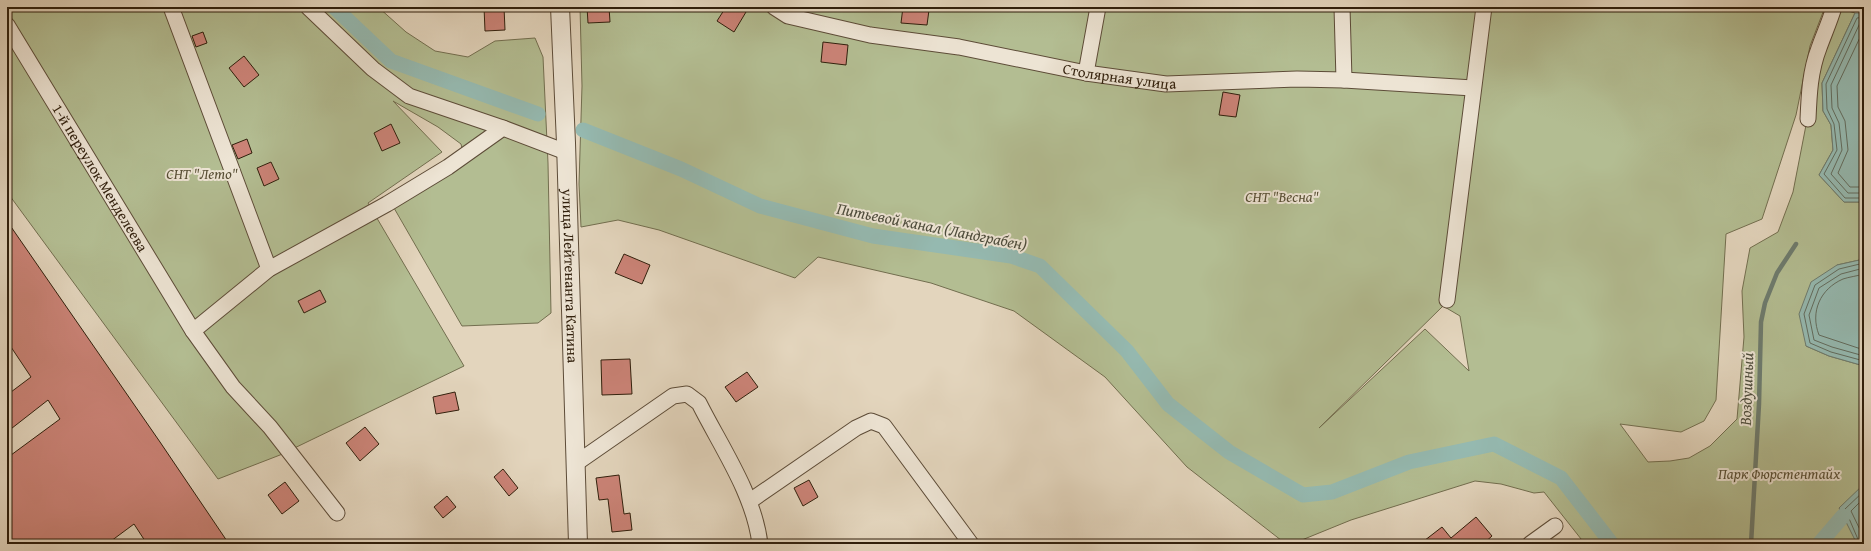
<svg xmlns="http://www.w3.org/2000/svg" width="1871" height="551" font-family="'Gentium Book Plus',serif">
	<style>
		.green { fill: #b3bd92; stroke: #726e4f; fill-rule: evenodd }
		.water { fill: #95b9b0; stroke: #6d7b6e }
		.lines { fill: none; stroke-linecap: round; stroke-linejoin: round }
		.shore { stroke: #626c5e; stroke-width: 1 }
		.stream { stroke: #6d7b6e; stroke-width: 4.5 }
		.canal { stroke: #95b9b0; stroke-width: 15 }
		.building { fill: #cb8377; stroke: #301f0c }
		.minor-casing { stroke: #5d4c38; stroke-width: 17 }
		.tertiary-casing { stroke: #5d4c38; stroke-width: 20 }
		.minor { stroke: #ede4d4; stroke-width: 15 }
		.tertiary { stroke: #ede4d4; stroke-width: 18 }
		.labels { text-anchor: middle; stroke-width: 4; stroke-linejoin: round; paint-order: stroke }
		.street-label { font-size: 15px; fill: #301f0c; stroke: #ede4d4 }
		.park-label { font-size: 15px; font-style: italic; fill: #574e34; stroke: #ede4d4 }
		.water-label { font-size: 16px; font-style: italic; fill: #4e4d3d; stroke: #ede4d4 }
	</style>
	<rect width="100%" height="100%" fill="#e3d5bd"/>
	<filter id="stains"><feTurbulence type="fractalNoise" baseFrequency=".005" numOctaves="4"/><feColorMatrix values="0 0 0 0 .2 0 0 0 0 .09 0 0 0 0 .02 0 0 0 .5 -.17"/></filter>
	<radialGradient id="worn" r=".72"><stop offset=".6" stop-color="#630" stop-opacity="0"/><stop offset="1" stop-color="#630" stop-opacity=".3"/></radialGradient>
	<!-- green -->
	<g class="green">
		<path d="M7 7H378L406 32 435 51 468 57 495 41 535 38 543 57 548 163 551 313 538 323 462 326 394 208 465 161 461 144 438 127 393 101 442 152 368 203 464 366 280 455 218 479 7 192Z"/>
		<path d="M580 7H1825L1810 46 1796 115 1762 219 1726 234 1716 400 1704 421 1681 432 1620 424 1648 462 1670 461 1689 458 1710 446 1737 419 1744 337 1742 291 1750 248 1778 232 1793 192 1814 84 1838 8 1855 13 1822 83 1823 111 1831 125 1833 150 1819 175 1844 202H1864V259L1837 265 1806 346 1829 356 1864 366V431L1861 439C1866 453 1868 478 1860 490L1857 544H1585L1544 492 1534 493 1501 484 1475 481 1351 520 1292 544H1286L1187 467 1105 377 1014 311 931 283 818 257 795 278 659 230 618 220 581 227 579 184 582 86ZM1443 306 1460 316 1469 371 1425 329 1319 428Z"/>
	</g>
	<!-- water -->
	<g class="water">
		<path d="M1855 13H1864V202H1844L1819 175 1833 150 1831 125 1823 111 1822 83Z"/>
		<path d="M1864 259V366L1829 356 1806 346 1799 314 1811 282 1837 265Z"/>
		<path d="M1864 484V544H1857L1839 508Z"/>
	</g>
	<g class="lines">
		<!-- shore -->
		<g class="shore">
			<path d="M1864 17 1857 18 1826 84 1827 109 1834 124 1837 150 1824 174 1845 198H1864"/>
			<path d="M1864 22 1860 23 1831 85 1832 108 1839 123 1842 150 1831 174 1848 193H1864"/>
			<path d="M1864 29 1837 86 1838 107 1845 121 1848 150 1838 173 1850 187H1864"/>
			<path d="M1864 263 1839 269 1815 285 1804 314 1810 343 1831 352 1864 361"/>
			<path d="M1864 268 1841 274 1819 288 1809 315 1814 340 1832 347 1864 356"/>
			<path d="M1864 274C1857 276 1849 277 1843 279 1820 289 1810 312 1819 335L1864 350"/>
			<path d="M1864 498 1851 511 1864 538"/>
			<path d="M1860 544 1845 509 1864 491"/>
		</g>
		<!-- stream -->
		<path class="stream" d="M1751 544 1759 404 1761 322 1765 303 1777 273 1796 244"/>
		<!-- canal -->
		<g class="canal">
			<path d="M334 7 391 61 538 114"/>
			<path d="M583 130 681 169 760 206 873 236 1011 256 1040 266 1127 351 1168 404 1229 452 1303 495 1332 492 1409 462 1494 444 1561 478 1612 544"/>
			<path d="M1819 544 1843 516"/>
		</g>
	</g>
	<!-- building -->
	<g class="building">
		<path d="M484 7H504L505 30 485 31Z"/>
		<path d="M587 7H609L610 22 588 23Z"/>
		<path d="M726 7H738L746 12 734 32 717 21Z"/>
		<path d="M903 7 929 10 927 25 901 23Z"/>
		<path d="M203 32 207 43 196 47 192 36Z"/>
		<path d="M823 42 848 45 846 65 821 62Z"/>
		<path d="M244 56 259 75 244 87 229 68Z"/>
		<path d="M1223 92 1240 95 1236 117 1219 115Z"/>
		<path d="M391 124 400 143 382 151 374 133Z"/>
		<path d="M247 139 252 153 238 159 232 145Z"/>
		<path d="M271 162 279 179 264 186 257 168Z"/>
		<path d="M7 221 160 442 229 544H147L134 524 107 544H7V458L60 419 48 400 7 432V395L31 377 7 341Z"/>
		<path d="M624 254 650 265 642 284 615 273Z"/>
		<path d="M320 290 326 302 304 313 298 301Z"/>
		<path d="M630 359 632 394 602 395 601 360Z"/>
		<path d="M747 372 758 387 736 402 725 387Z"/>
		<path d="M455 392 459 410 436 414 433 397Z"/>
		<path d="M365 427 379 444 360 461 346 443Z"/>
		<path d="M503 469 518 488 509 496 494 477Z"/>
		<path d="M619 475 624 514 630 513 632 530 612 532 608 499 599 500 596 478Z"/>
		<path d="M809 480 818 497 803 506 794 488Z"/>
		<path d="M285 482 299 501 282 514 268 495Z"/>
		<path d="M447 496 456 507 443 518 434 507Z"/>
		<path d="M1476 517 1492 536 1483 544H1420L1442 527 1451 538Z"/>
	</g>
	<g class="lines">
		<!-- minor casing -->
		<g class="minor-casing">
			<g id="minor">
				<path d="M171 7 269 269"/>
				<path d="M308 7 373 69 409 96 503 128"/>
				<path id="s1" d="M774 7 788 16 870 35 959 47 1086 73 1166 84 1297 79 1344 80 1473 88"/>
				<path d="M1342 7 1344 80"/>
				<path id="s2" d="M7 25 193 331 233 387 270 427 337 513"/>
				<path d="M1086 73 1098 7"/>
				<path d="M1808 119C1809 95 1810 71 1819 48 1824 34 1830 21 1834 7"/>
				<path d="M1447 300 1484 7"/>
				<path d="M193 331 269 269 387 204 448 167 503 128 566 152"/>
				<path d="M575 464 673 396 687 394 699 403C721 447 754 494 760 544"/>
				<path d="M750 501 856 428 871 421 884 426 971 544"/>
				<path d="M1530 544 1555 526"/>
			</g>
		</g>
		<!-- tertiary casing -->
		<g class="tertiary-casing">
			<g id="tertiary">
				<path id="s3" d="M560 7 566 143 578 544"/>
			</g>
		</g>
		<!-- minor -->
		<use href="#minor" class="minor"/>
		<!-- tertiary -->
		<use href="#tertiary" class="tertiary"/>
	</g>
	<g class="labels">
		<!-- street labels -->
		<g class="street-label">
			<text dy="5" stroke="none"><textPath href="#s1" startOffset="354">Столярная улица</textPath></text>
			<text dy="5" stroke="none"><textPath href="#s2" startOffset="179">1-й переулок Менделеева</textPath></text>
			<text dy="5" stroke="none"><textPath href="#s3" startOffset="269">улица Лейтенанта Катина</textPath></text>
		</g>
		<!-- park labels -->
		<g class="park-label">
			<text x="202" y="179">СНТ "Лето"</text>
			<text x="1282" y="202">СНТ "Весна"</text>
			<text x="1779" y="479">Парк Фюрстентайх</text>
		</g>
		<!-- water labels -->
		<g class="water-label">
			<text transform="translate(932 226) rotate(11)" y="6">Питьевой канал (Ландграбен)</text>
			<text transform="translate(1746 389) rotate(-88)" y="6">Воздушный</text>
		</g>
	</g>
	<!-- margin -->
	<rect width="1871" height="551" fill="none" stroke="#e3d5bd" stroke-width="24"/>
	<rect x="8" y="8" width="1855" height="535" fill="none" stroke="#301f0c" stroke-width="2"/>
	<rect x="12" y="12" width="1847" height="527" fill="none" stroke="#301f0c"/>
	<rect width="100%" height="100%" filter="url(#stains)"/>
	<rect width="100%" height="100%" fill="url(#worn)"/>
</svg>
